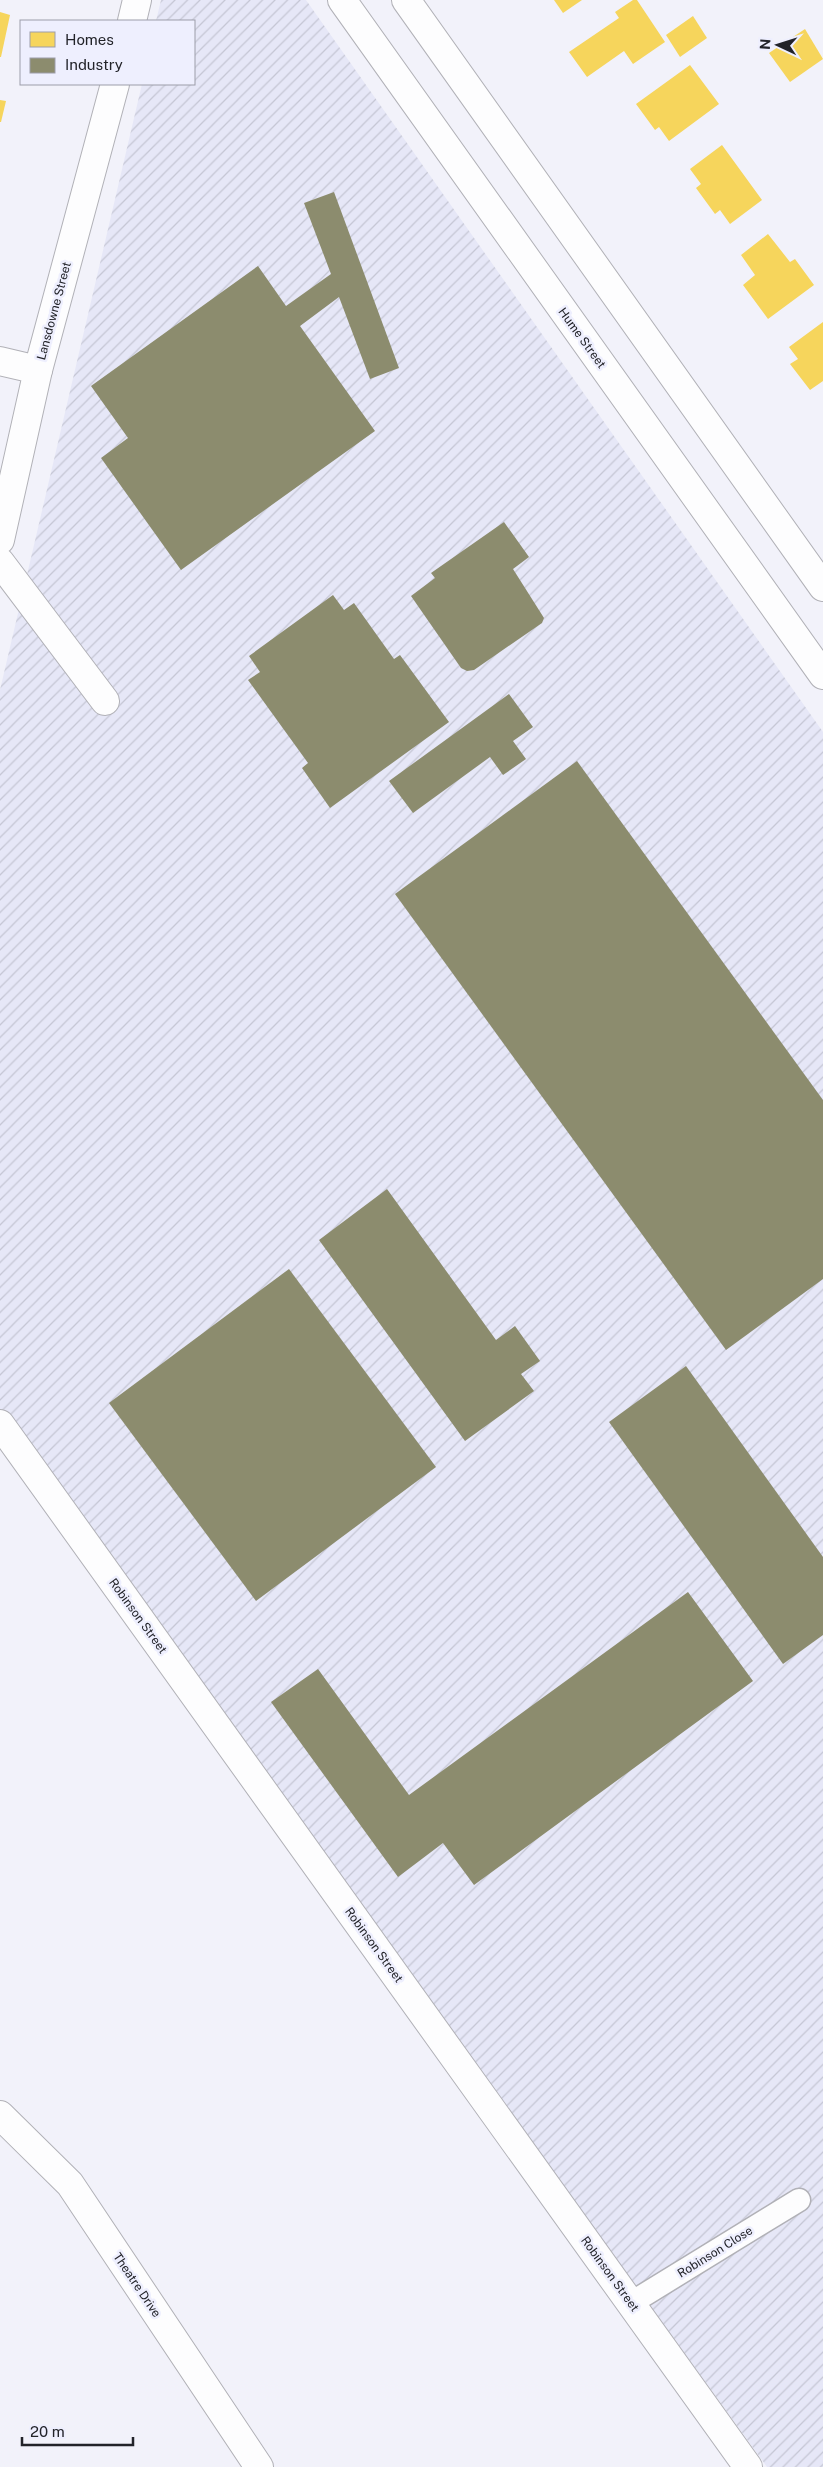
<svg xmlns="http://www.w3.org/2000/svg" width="823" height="2467" font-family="'Public Sans',sans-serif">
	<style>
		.industrial { fill: url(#industrial-furrows) }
		.homes { fill: #f6d55c }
		.industry { fill: #8c8c6e }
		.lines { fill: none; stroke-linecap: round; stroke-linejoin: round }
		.lane-casing { stroke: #b1b1b7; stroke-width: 25 }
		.street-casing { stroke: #b1b1b7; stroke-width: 30 }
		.primary-casing { stroke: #b1b1b7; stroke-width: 30 }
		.lane { stroke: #fdfdfe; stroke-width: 22 }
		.street { stroke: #fdfdfe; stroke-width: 28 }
		.primary { stroke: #fdfdfe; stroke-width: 28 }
		.labels { text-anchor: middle; stroke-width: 5; stroke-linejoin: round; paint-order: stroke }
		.street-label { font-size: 12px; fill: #222329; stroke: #eeeffe }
	</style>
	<defs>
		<pattern id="industrial-furrows" width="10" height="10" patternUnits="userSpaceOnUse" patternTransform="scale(1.25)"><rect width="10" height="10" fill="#e6e7f7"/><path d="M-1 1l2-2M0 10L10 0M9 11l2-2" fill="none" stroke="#c5c6d4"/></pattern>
	</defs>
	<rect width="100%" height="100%" fill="#f2f2fa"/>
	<!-- industrial -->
	<path class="industrial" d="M161 0H306L823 732V2467H767L0 1409V690L142 84H194V21H156Z"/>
	<!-- homes -->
	<g class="homes">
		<path d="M554 0H582L563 13Z"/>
		<path d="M633 0H637L665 42 633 64 624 51 587 77 569 52 619 18 615 12Z"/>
		<path d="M0 12 10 15 1 57H0Z"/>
		<path d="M693 16 707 38 680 57 666 35Z"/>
		<path d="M805 29 823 59 790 82 769 53Z"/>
		<path d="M690 65 719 104 669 141 659 127 655 130 636 104Z"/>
		<path d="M0 100 6 101 1 122H0Z"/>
		<path d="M722 145 762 200 730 224 720 210 715 214 696 188 701 184 690 169Z"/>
		<path d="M768 234 790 262 795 259 814 285 768 319 743 285 755 275 741 255Z"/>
		<path d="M823 322V381L810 390 790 364 798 359 789 347Z"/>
	</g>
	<!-- industry -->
	<g class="industry">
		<path d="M334 192 399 368 370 379 339 297 300 326 375 431 181 570 101 458 128 438 91 386 258 266 286 306 331 274 304 203Z"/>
		<path d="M504 522 529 557 513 569 544 618 542 623 474 670 467 671 461 668 411 596 435 578 431 573Z"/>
		<path d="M333 595 344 610 354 603 394 659 400 655 449 722 330 808 302 768 308 763 248 680 260 672 249 656Z"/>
		<path d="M509 694 533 727 513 741 526 759 503 775 490 757 413 813 389 781Z"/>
		<path d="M577 761 823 1100V1279L726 1350 395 894Z"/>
		<path d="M387 1189 496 1340 515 1326 540 1361 521 1374 534 1391 465 1441 319 1240Z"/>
		<path d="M289 1269 436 1467 256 1601 109 1403Z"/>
		<path d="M686 1366 823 1557V1635L783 1664 609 1422Z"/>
		<path d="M688 1592 753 1681 474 1885 443 1843 398 1877 271 1702 318 1669 409 1795Z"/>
	</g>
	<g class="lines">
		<!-- lane casing -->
		<g class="lane-casing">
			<path id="lane" d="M631 2303 799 2200"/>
		</g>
		<!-- street casing -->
		<g class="street-casing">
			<g id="street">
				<path d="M132 21 137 0"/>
				<path d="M0 361 38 370"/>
				<path d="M0 540 38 370 115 84"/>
				<path d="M0 562 105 701"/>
				<path d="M0 1424 748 2467"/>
				<path d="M0 2115 70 2184 259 2467"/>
			</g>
		</g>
		<!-- primary casing -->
		<g class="primary-casing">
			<g id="primary">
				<path d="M342 0 823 675"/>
				<path d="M406 0 823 587"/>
			</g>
		</g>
		<!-- lane -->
		<use href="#lane" class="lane"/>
		<!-- street -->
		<use href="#street" class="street"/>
		<!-- primary -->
		<use href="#primary" class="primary"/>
	</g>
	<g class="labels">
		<!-- street labels -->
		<g class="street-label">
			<text transform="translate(54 311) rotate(-75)" y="4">Lansdowne Street</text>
			<text transform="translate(582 338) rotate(54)" y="4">Hume Street</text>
			<text transform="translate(138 1616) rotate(54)" y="4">Robinson Street</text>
			<text transform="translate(374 1945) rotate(54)" y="4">Robinson Street</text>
			<text transform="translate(715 2252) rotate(-32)" y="4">Robinson Close</text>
			<text transform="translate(610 2274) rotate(54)" y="4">Robinson Street</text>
			<text transform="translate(137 2285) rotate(56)" y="4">Theatre Drive</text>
		</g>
	</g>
	<!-- legend -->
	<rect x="20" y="20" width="175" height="65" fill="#eeeffe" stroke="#9c9da9"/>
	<rect x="30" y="32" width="25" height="15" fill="#f6d55c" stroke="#9c9da9"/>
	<text x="65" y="45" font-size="15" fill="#222329">Homes</text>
	<rect x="30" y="58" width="25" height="15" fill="#8c8c6e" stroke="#9c9da9"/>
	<text x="65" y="70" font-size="15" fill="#222329">Industry</text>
	<!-- north arrow -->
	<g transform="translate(778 45) rotate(274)" stroke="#eeeffe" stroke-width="4" paint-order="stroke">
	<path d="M0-4L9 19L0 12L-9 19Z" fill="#222329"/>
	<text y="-8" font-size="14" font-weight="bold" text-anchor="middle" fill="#222329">N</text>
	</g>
	<!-- scale -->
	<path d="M22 2437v8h111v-8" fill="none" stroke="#222329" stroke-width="2.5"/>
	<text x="30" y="2437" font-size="15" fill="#222329" stroke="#eeeffe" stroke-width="4" paint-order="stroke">20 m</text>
</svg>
